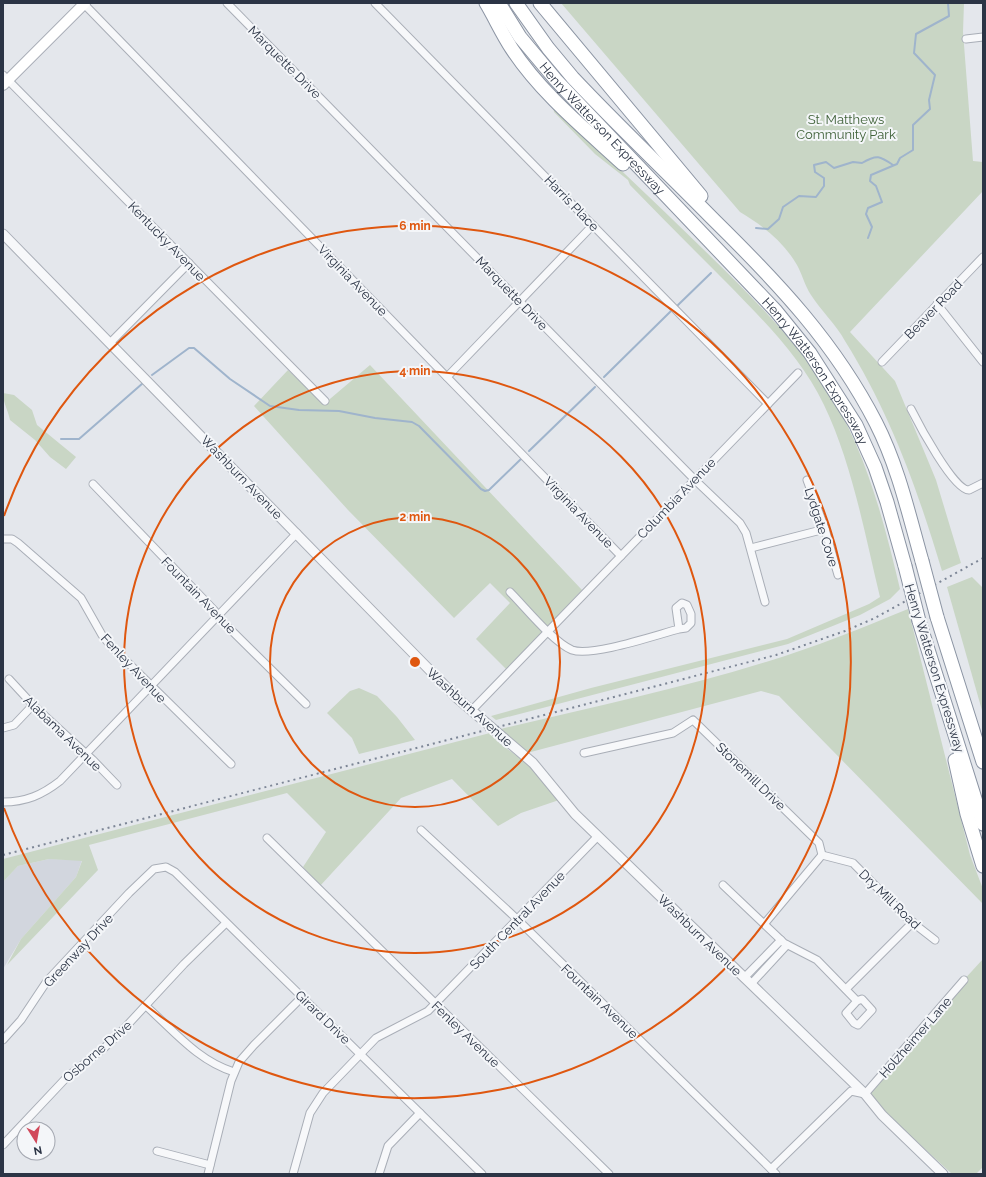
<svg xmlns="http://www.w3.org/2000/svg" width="986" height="1177" font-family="Raleway,sans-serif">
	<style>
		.built { fill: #d2d6de }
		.green { fill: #c9d6c5 }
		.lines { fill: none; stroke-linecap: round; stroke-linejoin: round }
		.stream { stroke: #9fb4cc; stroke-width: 2 }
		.minor-casing { stroke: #a9aeb7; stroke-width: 9 }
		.tertiary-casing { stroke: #a9aeb7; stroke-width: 11 }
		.secondary-casing { stroke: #a9aeb7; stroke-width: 12 }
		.motorway-casing { stroke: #8b94a3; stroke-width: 15 }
		.minor { stroke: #f7f8fa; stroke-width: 7 }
		.tertiary { stroke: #f7f8fa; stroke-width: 9 }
		.secondary { stroke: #fff; stroke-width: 10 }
		.motorway { stroke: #fff; stroke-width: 13 }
		.rail { stroke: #7d8696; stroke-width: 2; stroke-dasharray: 2 4; stroke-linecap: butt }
		.motorway-bridge-casing { stroke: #8b94a3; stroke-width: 15; stroke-linecap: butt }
		.motorway-bridge { stroke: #fff; stroke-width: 13 }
		.ring { fill: none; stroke: #df570f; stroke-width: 2 }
		.labels { text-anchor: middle; stroke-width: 4; stroke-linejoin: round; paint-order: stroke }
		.street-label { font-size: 13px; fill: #2b3445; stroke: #f4f6f9 }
		.park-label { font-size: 13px; fill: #3f6138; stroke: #f4f6f9 }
		.centre { fill: #df570f; stroke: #f4f6f9; stroke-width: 2 }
		.ring-label { font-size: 12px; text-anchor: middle; font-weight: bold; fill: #df570f; stroke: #f4f6f9; stroke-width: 4; stroke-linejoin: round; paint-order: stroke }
	</style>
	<rect width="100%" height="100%" fill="#e4e7ec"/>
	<!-- built -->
	<path class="built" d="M49 859 82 860 76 877 21 939 3 969V882L18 866Z"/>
	<!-- green -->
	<g class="green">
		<path d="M561 3H964L963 32 973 161 983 162V191L850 332 895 381 936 480 961 563 942 571C917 488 891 415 845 341 836 324 821 311 811 295 805 286 802 274 797 265 784 242 762 225 740 212Z"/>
		<path d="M553 106C603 153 653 200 702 248 744 289 788 332 822 381 864 444 883 517 900 589L890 599 860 615 788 644 496 720 491 716 591 688 787 639 869 604 880 597C865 535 852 463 824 405 801 357 763 320 726 282 694 250 662 218 630 185L628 180 595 154 554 112Z"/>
		<path d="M370 365 582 590 507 670 476 639 510 603 490 583 454 618 348 510 254 406 288 370 324 404Z"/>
		<path d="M3 393 14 395 32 410 37 425 76 457 66 469 50 457 35 440 10 420C8 410 3 403 3 393Z"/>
		<path d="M972 577 983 588V714L947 587Z"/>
		<path d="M908 609 970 855 983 889V904L779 696 761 691 527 753 501 729C589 708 679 689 766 662 815 647 862 628 908 609Z"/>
		<path d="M359 688 377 696 397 717 415 740 359 754 352 738 327 713 350 691Z"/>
		<path d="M490 733C498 744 508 749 518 757 534 769 547 785 559 800L521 813 498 826 452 779 401 798 320 886 303 867 326 832 287 793 89 845 98 870 7 965 21 939 76 877 82 861 49 859 18 866 3 882V859Z"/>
		<path d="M983 959V1167L976 1174H952L862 1091Z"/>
	</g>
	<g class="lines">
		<!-- stream -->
		<g class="stream">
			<path d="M756 228 768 229 779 219 783 207 799 196 816 197 824 186V178L815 172 814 165 826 162 834 168 853 162 862 163C877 154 880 156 893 165"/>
			<path d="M868 238 872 227 866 214 868 208 882 202 876 186 870 181 871 175 897 164 900 158 913 150V125L930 109 929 100 935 75 914 53 916 34 949 16 948 3"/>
			<path d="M678 305 711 273"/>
			<path d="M152 375 189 348H194L230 379 270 406 299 410 339 411 375 418 412 422 419 426 481 489 485 491 489 490 522 458"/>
			<path d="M604 377 671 311"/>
			<path d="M61 439H79L143 383"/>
			<path d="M529 451 595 387"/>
		</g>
		<!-- minor casing -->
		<g class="minor-casing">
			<g id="minor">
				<path d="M227 3 695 480 740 523 746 533 765 602"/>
				<path d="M375 3 768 404"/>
				<path d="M84 4 621 556"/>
				<path d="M966 39 983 37"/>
				<path d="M3 75 325 401"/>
				<path d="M937 304 983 362"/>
				<path d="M110 343 189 263"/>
				<path d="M882 362 983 257"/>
				<path d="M447 377 593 225"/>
				<path d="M911 409C918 423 954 491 969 490L983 483"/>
				<path d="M807 480 825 529 838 575"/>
				<path d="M93 484 214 610 222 621 306 704"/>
				<path d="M3 539H12L18 543 81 598 102 635 110 645 231 764"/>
				<path d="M751 548 825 529"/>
				<path d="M510 592C525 607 553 642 572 650 592 657 656 635 679 629L686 628 691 623V614L687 605 682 603 676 608 679 629"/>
				<path d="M9 679 33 705 93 760 117 785"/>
				<path d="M472 710 798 373"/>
				<path d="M3 728 14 725 33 705"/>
				<path d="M584 753 673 733 693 720 819 843 822 855"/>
				<path d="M3 802C26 802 42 795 60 781L297 533"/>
				<path d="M421 830 518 920 776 1174"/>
				<path d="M267 838 609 1174"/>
				<path d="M822 855 853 863 908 919 935 940"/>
				<path d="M723 885 784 943 817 960 857 1001 862 999 872 1010 858 1025 854 1023 846 1013 857 1001"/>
				<path d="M765 923 822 855"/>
				<path d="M744 978 781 940"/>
				<path d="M751 984 787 945"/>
				<path d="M846 989 913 922"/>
				<path d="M146 1006C174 1031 198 1061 234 1072"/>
				<path d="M3 1040 21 1020 47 981 129 893 154 869 166 867 175 872 482 1174"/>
				<path d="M3 1145 67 1077 103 1049 120 1033 184 964 226 923"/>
				<path d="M157 1151 210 1165"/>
				<path d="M771 1169 851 1091 865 1094 964 980"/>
				<path d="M208 1174 231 1081 239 1062 254 1045 302 997"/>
				<path d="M293 1174 310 1113 323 1093 376 1038 428 1011 598 836"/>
				<path d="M379 1174 388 1146 420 1113"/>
			</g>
		</g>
		<!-- tertiary casing -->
		<g class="tertiary-casing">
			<path id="tertiary" d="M3 234 457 698 533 763 575 814 865 1094 882 1115 943 1174"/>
		</g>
		<!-- secondary casing -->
		<g class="secondary-casing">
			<path id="secondary" d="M3 85 85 3"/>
		</g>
		<!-- motorway casing -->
		<g class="motorway-casing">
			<g id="motorway">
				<path d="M486 3C495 18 502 34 512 49 541 93 584 128 623 164"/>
				<path id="s1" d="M499 3 520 37 556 80 776 311 810 353 856 425 875 467 887 502 905 566"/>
				<path d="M516 3 548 48 573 78C619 127 668 173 715 221 778 283 835 343 876 423 898 466 909 515 922 561"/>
				<path d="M540 3 701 196"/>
				<path d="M937 617 983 762"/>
				<path d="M919 621 983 824"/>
				<path d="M955 760 967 814 983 866"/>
			</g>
		</g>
		<!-- minor -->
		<use href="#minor" class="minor"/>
		<!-- tertiary -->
		<use href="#tertiary" class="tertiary"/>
		<!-- secondary -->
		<use href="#secondary" class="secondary"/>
		<!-- motorway -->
		<use href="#motorway" class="motorway"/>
		<!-- rail -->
		<path class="rail" d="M3 855 776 655 845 631 875 618 983 558"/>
		<!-- motorway-bridge casing -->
		<g class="motorway-bridge-casing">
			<g id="motorway-bridge">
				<path d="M922 561 937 617"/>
				<path d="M905 566 919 621"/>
			</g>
		</g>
		<!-- motorway-bridge -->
		<use href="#motorway-bridge" class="motorway-bridge"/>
	</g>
	<!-- distance rings -->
	<g class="ring">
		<circle cx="415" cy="662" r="145"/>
		<circle cx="415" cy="662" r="291"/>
		<path d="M4 516A436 436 0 1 1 4 808"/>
	</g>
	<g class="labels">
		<!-- street labels -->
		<g class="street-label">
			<text transform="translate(285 62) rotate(45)" y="5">Marquette Drive</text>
			<text dy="5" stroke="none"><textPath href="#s1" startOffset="163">Henry Watterson Expressway</textPath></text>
			<text transform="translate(572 203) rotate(46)" y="5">Harris Place</text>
			<text transform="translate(167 241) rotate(46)" y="5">Kentucky Avenue</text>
			<text transform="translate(353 280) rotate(46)" y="5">Virginia Avenue</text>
			<text transform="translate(512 293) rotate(46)" y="5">Marquette Drive</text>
			<text transform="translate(933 309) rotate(-46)" y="5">Beaver Road</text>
			<text dy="5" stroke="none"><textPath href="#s1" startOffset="487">Henry Watterson Expressway</textPath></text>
			<text transform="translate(242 477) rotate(46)" y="5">Washburn Avenue</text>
			<text transform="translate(676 498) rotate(-46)" y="5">Columbia Avenue</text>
			<text transform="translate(579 512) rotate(46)" y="5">Virginia Avenue</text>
			<text transform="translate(822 527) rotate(72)" y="5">Lydgate Cove</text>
			<text transform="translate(199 595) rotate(46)" y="5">Fountain Avenue</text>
			<text transform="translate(134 668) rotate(47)" y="5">Fenley Avenue</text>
			<text transform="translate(935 668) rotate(73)" y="5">Henry Watterson Expressway</text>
			<text transform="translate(470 707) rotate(42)" y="5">Washburn Avenue</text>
			<text transform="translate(63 733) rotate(44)" y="5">Alabama Avenue</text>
			<text transform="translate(751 776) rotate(44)" y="5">Stonemill Drive</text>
			<text transform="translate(890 899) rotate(44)" y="5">Dry Mill Road</text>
			<text transform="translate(517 920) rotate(-46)" y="5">South Central Avenue</text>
			<text transform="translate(700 935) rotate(44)" y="5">Washburn Avenue</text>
			<text transform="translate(78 950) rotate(-47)" y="5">Greenway Drive</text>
			<text transform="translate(600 1001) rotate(44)" y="5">Fountain Avenue</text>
			<text transform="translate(323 1017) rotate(44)" y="5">Girard Drive</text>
			<text transform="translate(466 1034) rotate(44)" y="5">Fenley Avenue</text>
			<text transform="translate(915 1037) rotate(-49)" y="5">Holzheimer Lane</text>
			<text transform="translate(97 1051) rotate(-41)" y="5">Osborne Drive</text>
		</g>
		<!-- park labels -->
		<g class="park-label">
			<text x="846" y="124">St. Matthews<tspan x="846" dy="15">Community Park</tspan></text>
		</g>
	</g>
	<circle cx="415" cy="662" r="6" class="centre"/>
	<g class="ring-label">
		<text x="415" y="230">6 min</text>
		<text x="415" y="375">4 min</text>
		<text x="415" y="521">2 min</text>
	</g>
	<!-- border -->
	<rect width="986" height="1177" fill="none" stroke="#2b3445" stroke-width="8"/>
	<!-- north arrow -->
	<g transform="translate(36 1141) rotate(169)"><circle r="19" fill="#f4f6f9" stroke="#a4a8b1"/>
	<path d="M0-3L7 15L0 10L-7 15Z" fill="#d1495b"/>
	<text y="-6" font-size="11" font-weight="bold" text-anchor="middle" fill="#2b3445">N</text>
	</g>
</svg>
